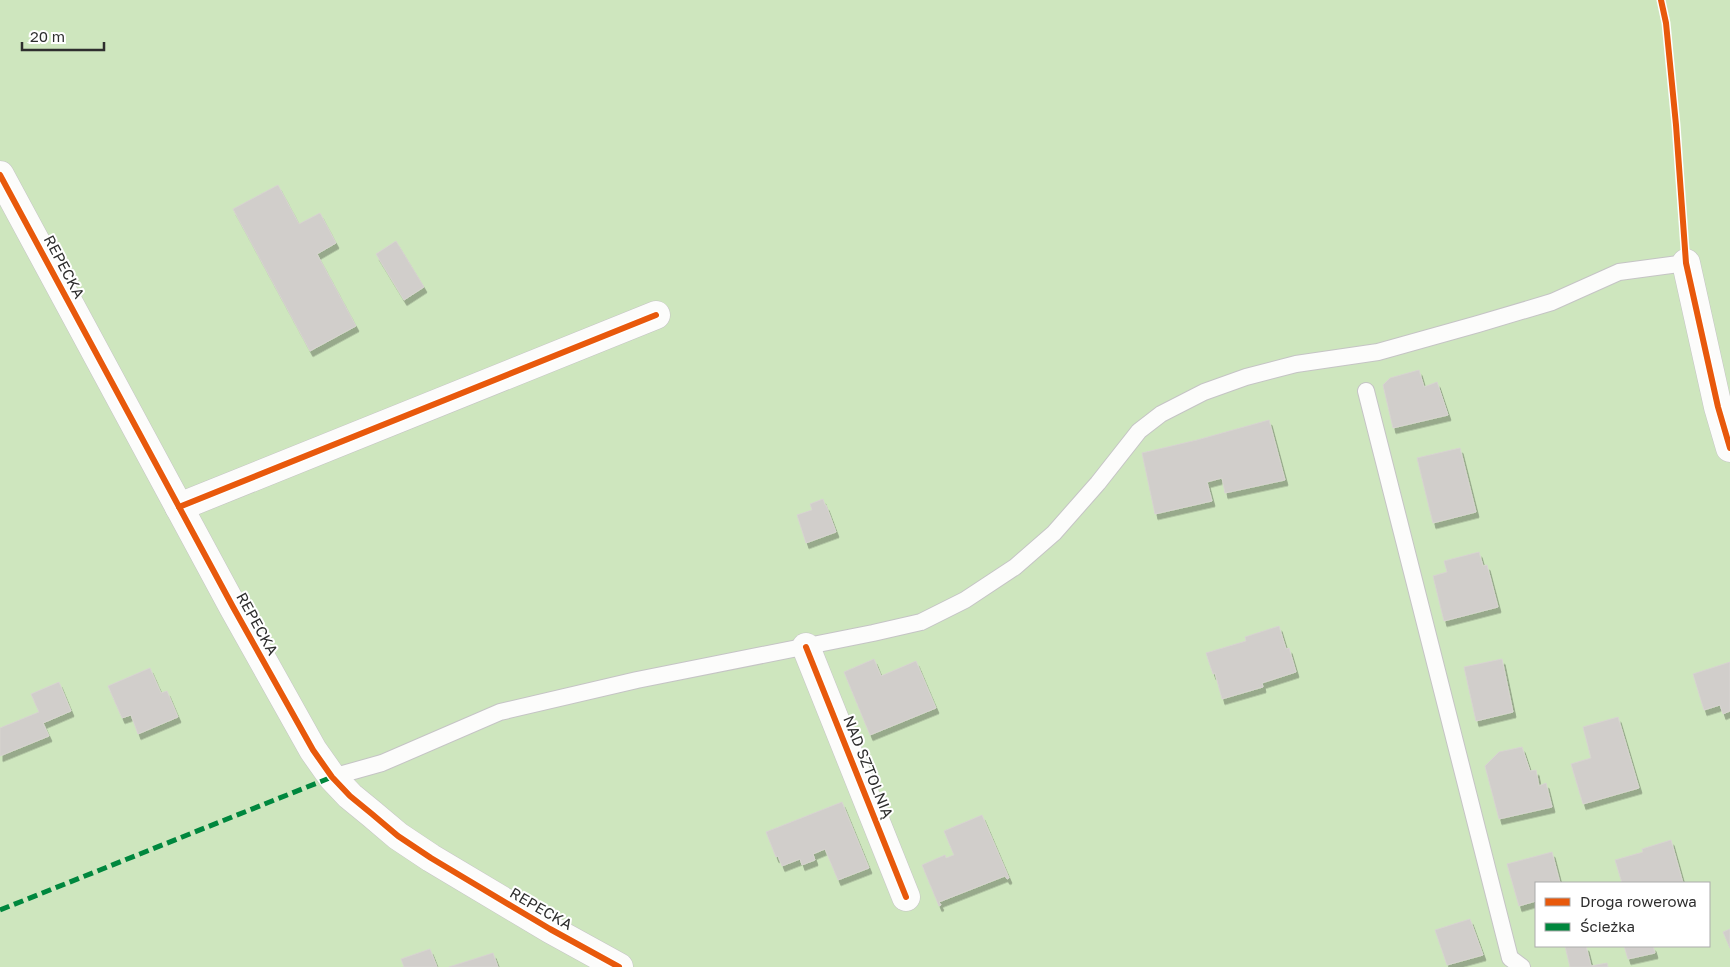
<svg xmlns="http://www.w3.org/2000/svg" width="1730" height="967" font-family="'Golos Text',sans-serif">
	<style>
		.green { fill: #cee6be; fill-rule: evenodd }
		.building { fill: #d1cecb; stroke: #d7d4d0; filter: url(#shadow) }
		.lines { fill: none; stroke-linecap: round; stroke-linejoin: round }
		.service-casing { stroke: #c5c4c5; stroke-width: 18 }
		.minor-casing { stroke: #c5c4c5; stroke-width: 29 }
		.tertiary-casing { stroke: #c5c4c5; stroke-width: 29 }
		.service { stroke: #fcfcfb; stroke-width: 16 }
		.minor { stroke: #fcfcfb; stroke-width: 28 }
		.tertiary { stroke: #fcfcfb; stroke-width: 28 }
		.quiet { stroke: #00873e; stroke-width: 5; stroke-dasharray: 10 5; stroke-linecap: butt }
		.cycleway-casing { stroke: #fff; stroke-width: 9 }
		.cycleway { stroke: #e8590c; stroke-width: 6 }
		.labels { text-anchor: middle; stroke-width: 4; stroke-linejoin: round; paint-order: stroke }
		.street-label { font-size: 15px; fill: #2e2e2e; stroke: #fff }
	</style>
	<defs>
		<filter id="shadow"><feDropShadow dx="3" dy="5.5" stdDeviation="0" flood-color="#0004"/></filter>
	</defs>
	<rect width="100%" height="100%" fill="#ece8e4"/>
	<!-- green -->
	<path class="green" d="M0 0H1730V967H0ZM1536 883H1709V946H1536Z"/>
	<!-- building -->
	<g class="building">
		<path d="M278 185 299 224 320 213 336 243 317 254 356 326 310 351 233 209Z"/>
		<path d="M396 241 424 287 404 300 376 254Z"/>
		<path d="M1419 370 1424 387 1437 382 1448 415 1393 428 1383 385 1390 378Z"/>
		<path d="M1269 420 1285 480 1225 493 1222 478 1207 482 1212 501 1155 514 1142 453 1197 440Z"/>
		<path d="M1460 448 1476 512 1433 523 1417 458Z"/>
		<path d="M823 499 825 505H826L836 532 806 543 797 515 812 510 810 504Z"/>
		<path d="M1479 552 1483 566 1487 565 1498 607 1444 621 1433 576 1447 572 1444 561Z"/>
		<path d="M1279 626 1286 649 1289 648 1296 672 1262 683 1263 687 1222 699 1215 673 1213 674 1206 653 1246 641 1245 637Z"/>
		<path d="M874 659 881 676 916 661 936 708 870 735 844 672Z"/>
		<path d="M1502 659 1513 712 1476 721 1464 667Z"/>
		<path d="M1730 662V711L1723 714 1720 705 1704 710 1693 674Z"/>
		<path d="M150 668 161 693 167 691 178 717 138 734 131 715 122 718 108 686Z"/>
		<path d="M59 682 71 711 43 723 49 736 0 756V728L39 712 31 694Z"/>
		<path d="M1618 717 1639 788 1583 804 1571 764 1591 758 1583 727Z"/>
		<path d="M1522 747 1530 771 1536 770 1539 786 1546 783 1552 807 1499 819 1485 766 1499 752Z"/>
		<path d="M842 802 869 868 838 880 825 849 813 854 815 860 802 865 800 859 782 866 778 856 776 857 766 832Z"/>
		<path d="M982 815 1009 878 1007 879 1005 876 939 902 941 905 939 906 922 865 945 855 946 858 954 855 944 831Z"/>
		<path d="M1671 840 1683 883H1622L1615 860 1643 852 1642 849Z"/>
		<path d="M1552 852 1560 883H1536V901L1519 906 1507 864Z"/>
		<path d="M1470 919 1483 955 1447 965 1435 930Z"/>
		<path d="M1730 929V948L1723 932Z"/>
		<path d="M1565 946H1586L1591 966 1607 963 1608 967H1570Z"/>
		<path d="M1624 946H1653L1655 953 1628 959Z"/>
		<path d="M430 949 437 967H404L401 959Z"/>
		<path d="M493 953 498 967H449Z"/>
	</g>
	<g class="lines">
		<!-- service casing -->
		<g class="service-casing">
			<g id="service">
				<path d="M1366 391 1510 958 1522 967"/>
				<path d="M332 777 382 763 500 712 637 680 873 633 921 622 965 600 1015 567 1054 533 1098 483 1139 431 1161 414 1204 392 1246 377 1296 364 1378 352 1478 324 1552 302 1619 272 1686 263"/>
			</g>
		</g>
		<!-- minor casing -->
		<g class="minor-casing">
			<g id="minor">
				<path d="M1686 263 1718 407 1730 448"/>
				<path d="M179 507 656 315"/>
				<path d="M806 647 906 897"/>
			</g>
		</g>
		<!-- tertiary casing -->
		<g class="tertiary-casing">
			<path id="tertiary" d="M0 175 233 607 313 750 332 777 350 796 372 814 398 836 431 858 550 929 619 967"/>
		</g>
		<!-- service -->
		<use href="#service" class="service"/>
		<!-- minor -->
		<use href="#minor" class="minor"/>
		<!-- tertiary -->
		<use href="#tertiary" class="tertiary"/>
		<!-- quiet -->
		<path class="quiet" d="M0 910 332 777"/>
		<!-- cycleway casing -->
		<g class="cycleway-casing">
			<g id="cycleway">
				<path d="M1661 0 1666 23 1676 125 1686 263 1718 407 1730 448"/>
				<path d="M0 175 233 607 313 750 332 777 350 796 372 814 398 836 431 858 550 929 619 967"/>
				<path d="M179 507 656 315"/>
				<path d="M806 647 906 897"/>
			</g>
		</g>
		<!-- cycleway -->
		<use href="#cycleway" class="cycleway"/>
	</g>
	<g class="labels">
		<!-- street labels -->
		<g class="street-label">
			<text transform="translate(64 267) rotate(62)" y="5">REPECKA</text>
			<text transform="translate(257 624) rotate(61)" y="5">REPECKA</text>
			<text transform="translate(868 767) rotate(68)" y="5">NAD SZTOLNIĄ</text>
			<text transform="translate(541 909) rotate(30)" y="5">REPECKA</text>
		</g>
	</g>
	<!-- legend -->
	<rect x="1535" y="882" width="175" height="65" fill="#ffffff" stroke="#ababab"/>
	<rect x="1545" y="898" width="25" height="8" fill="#e8590c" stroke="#ababab"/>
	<text x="1580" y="907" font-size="15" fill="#2e2e2e">Droga rowerowa</text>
	<rect x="1545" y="923" width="25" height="8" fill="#00873e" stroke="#ababab"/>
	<text x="1580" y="932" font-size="15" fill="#2e2e2e">Ścieżka</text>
	<!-- scale -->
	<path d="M22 42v8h82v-8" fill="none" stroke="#2e2e2e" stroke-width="2.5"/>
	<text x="30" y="42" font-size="15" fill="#2e2e2e" stroke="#ffffff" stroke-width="4" paint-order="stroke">20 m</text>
</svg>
